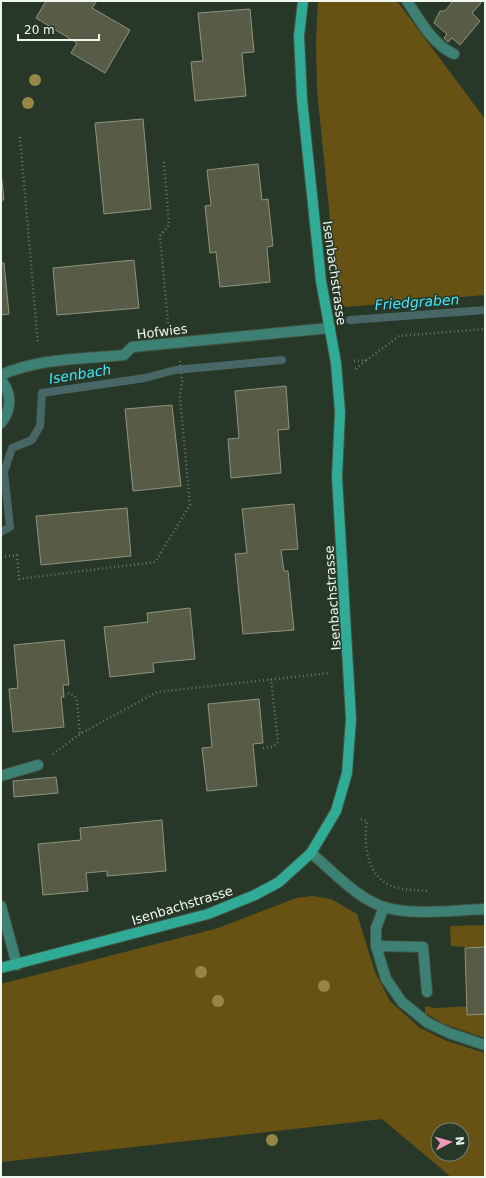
<svg xmlns="http://www.w3.org/2000/svg" width="486" height="1178" font-family="'DejaVu Sans',sans-serif">
	<style>
		.green { fill: #685213; fill-rule: evenodd }
		.lines { fill: none; stroke-linecap: round; stroke-linejoin: round }
		.stream { stroke: #496666; stroke-width: 8 }
		.building { fill: #585c47; stroke: #8f947d }
		.service-casing { stroke: #435345; stroke-width: 12 }
		.minor-casing { stroke: #435345; stroke-width: 12 }
		.tertiary-casing { stroke: #435345; stroke-width: 12 }
		.secondary-casing { stroke: #435345; stroke-width: 12 }
		.path { stroke: #69786b; stroke-width: 2.5; stroke-dasharray: 1 3; stroke-linecap: butt }
		.service { stroke: #3c8173; stroke-width: 10 }
		.minor { stroke: #3c8173; stroke-width: 10 }
		.tertiary { stroke: #3c8173; stroke-width: 10 }
		.secondary { stroke: #30ac96; stroke-width: 10 }
		.tree { fill: #978746 }
		.labels { text-anchor: middle; stroke-width: 3; stroke-linejoin: round; paint-order: stroke }
		.street-label { font-size: 13px; fill: #eef8ef; stroke: #273829 }
		.water-label { font-size: 14px; font-style: italic; fill: #42e8fd; stroke: #273829 }
	</style>
	<rect width="100%" height="100%" fill="#273829"/>
	<!-- green -->
	<g class="green">
		<path d="M318 1H397L485 119V295L346 307 340 301 334 259 317 90 316 39Z"/>
		<path d="M312 896 331 899 357 914 375 972 390 1001 420 1028 447 1041 485 1053V1177H451L382 1119 1 1162V984L218 928 296 898ZM438 1130H462V1154H438Z"/>
		<path d="M485 925V1038L444 1024 425 1013V1006L434 1008 475 1006 479 948 451 946 450 926Z"/>
	</g>
	<g class="lines">
		<!-- stream -->
		<g class="stream">
			<path d="M350 320 485 310"/>
			<path d="M1 532 10 527 4 472 12 448 32 440 40 426 42 393 145 378 175 370 282 360"/>
		</g>
	</g>
	<!-- building -->
	<g class="building">
		<path d="M46 1H97L92 8 130 30 105 73 71 53 77 43 36 18Z"/>
		<path d="M453 1H478L481 3 472 13 480 21 460 45 452 38 448 42 444 38 447 34 434 23 440 11H445Z"/>
		<path d="M250 9 254 52 242 53 246 96 195 101 191 62 203 61 198 13Z"/>
		<path d="M143 119 151 209 104 214 95 123Z"/>
		<path d="M258 164 262 200 268 199 273 246 267 247 270 282 220 287 216 252 210 253 205 206 211 205 207 170Z"/>
		<path d="M1 172 4 200H1Z"/>
		<path d="M134 260 139 308 57 315 53 268Z"/>
		<path d="M1 263H4L9 314 1 315Z"/>
		<path d="M286 386 289 429 278 430 281 473 231 478 228 439 239 438 235 391Z"/>
		<path d="M172 405 181 486 133 491 125 409Z"/>
		<path d="M294 504 298 549 281 550 284 571H288L294 630 243 634 235 554 247 553 242 509Z"/>
		<path d="M127 508 131 556 41 565 36 516Z"/>
		<path d="M190 608 195 659 153 663 154 672 110 677 104 627 148 622 147 613Z"/>
		<path d="M64 640 69 685H63L64 697H61L64 727 13 732 9 689 18 688 14 645Z"/>
		<path d="M259 699 263 743 253 744 257 786 207 791 202 748 212 747 208 704Z"/>
		<path d="M56 777 58 793 14 797 13 781Z"/>
		<path d="M162 820 166 871 107 876V871L86 873 88 891 43 895 38 844 81 840 80 828Z"/>
		<path d="M485 947V1014L467 1015 465 948Z"/>
	</g>
	<g class="lines">
		<!-- service casing -->
		<g class="service-casing">
			<g id="service">
				<path d="M407 1C420 20 432 44 454 54"/>
				<path d="M1 776 38 765"/>
				<path d="M376 946 423 947 427 992"/>
			</g>
		</g>
		<!-- minor casing -->
		<g class="minor-casing">
			<g id="minor">
				<path d="M1 375C38 358 83 359 124 355L132 347 330 328"/>
				<path d="M1 380C12 393 12 409 1 423"/>
				<path d="M1 906 17 965"/>
				<path d="M384 907 376 928V946L386 979 402 1002 428 1023 449 1033 485 1045"/>
			</g>
		</g>
		<!-- tertiary casing -->
		<g class="tertiary-casing">
			<path id="tertiary" d="M311 853C333 871 356 898 384 907 413 916 455 910 485 909"/>
		</g>
		<!-- secondary casing -->
		<g class="secondary-casing">
			<path id="secondary" d="M1 968 208 914 255 895 279 882 311 853 336 811 347 773 351 719 337 477 340 412 336 363 321 281 302 99 299 36 303 1"/>
		</g>
		<!-- path -->
		<g class="path">
			<path d="M20 137 38 344"/>
			<path d="M164 162 169 225 160 236 168 324"/>
			<path d="M354 361 367 360 399 336 485 329"/>
			<path d="M356 369 366 360"/>
			<path d="M1 557 17 555 19 579 155 562 190 505 180 397 182 381 180 361"/>
			<path d="M68 693 75 696 77 701 80 734"/>
			<path d="M263 748 273 747 278 742 271 679"/>
			<path d="M53 754 80 734 157 692 330 673"/>
			<path d="M361 819 367 821C363 844 367 877 392 886 403 890 415 890 427 891"/>
		</g>
		<!-- service -->
		<use href="#service" class="service"/>
		<!-- minor -->
		<use href="#minor" class="minor"/>
		<!-- tertiary -->
		<use href="#tertiary" class="tertiary"/>
		<!-- secondary -->
		<use href="#secondary" class="secondary"/>
	</g>
	<!-- trees -->
	<g class="tree">
		<circle cx="35" cy="80" r="6"/>
		<circle cx="28" cy="103" r="6"/>
		<circle cx="201" cy="972" r="6"/>
		<circle cx="324" cy="986" r="6"/>
		<circle cx="218" cy="1001" r="6"/>
		<circle cx="272" cy="1140" r="6"/>
	</g>
	<g class="labels">
		<!-- street labels -->
		<g class="street-label">
			<text transform="translate(335 273) rotate(82)" y="5">Isenbachstrasse</text>
			<text transform="translate(162 331) rotate(-7)" y="5">Hofwies</text>
			<text transform="translate(332 598) rotate(-94)" y="5">Isenbachstrasse</text>
			<text transform="translate(182 905) rotate(-17)" y="5">Isenbachstrasse</text>
		</g>
		<!-- water labels -->
		<g class="water-label">
			<text transform="translate(417 302) rotate(-4)" y="5">Friedgraben</text>
			<text transform="translate(80 374) rotate(-9)" y="5">Isenbach</text>
		</g>
	</g>
	<!-- border -->
	<rect width="486" height="1178" fill="none" stroke="#eef8ef" stroke-width="4"/>
	<!-- north arrow -->
	<g transform="translate(450 1142) rotate(84)"><circle r="19" fill="#273829" stroke="#778578"/>
	<path d="M0-3L7 15L0 10L-7 15Z" fill="#ef9ab8"/>
	<text y="-6" font-size="11" font-weight="bold" text-anchor="middle" fill="#eef8ef">N</text>
	</g>
	<!-- scale -->
	<path d="M18 34v6h81v-6" fill="none" stroke="#eef8ef" stroke-width="2"/>
	<text x="24" y="34" font-size="12" fill="#eef8ef" stroke="#273829" stroke-width="3" paint-order="stroke">20 m</text>
</svg>
